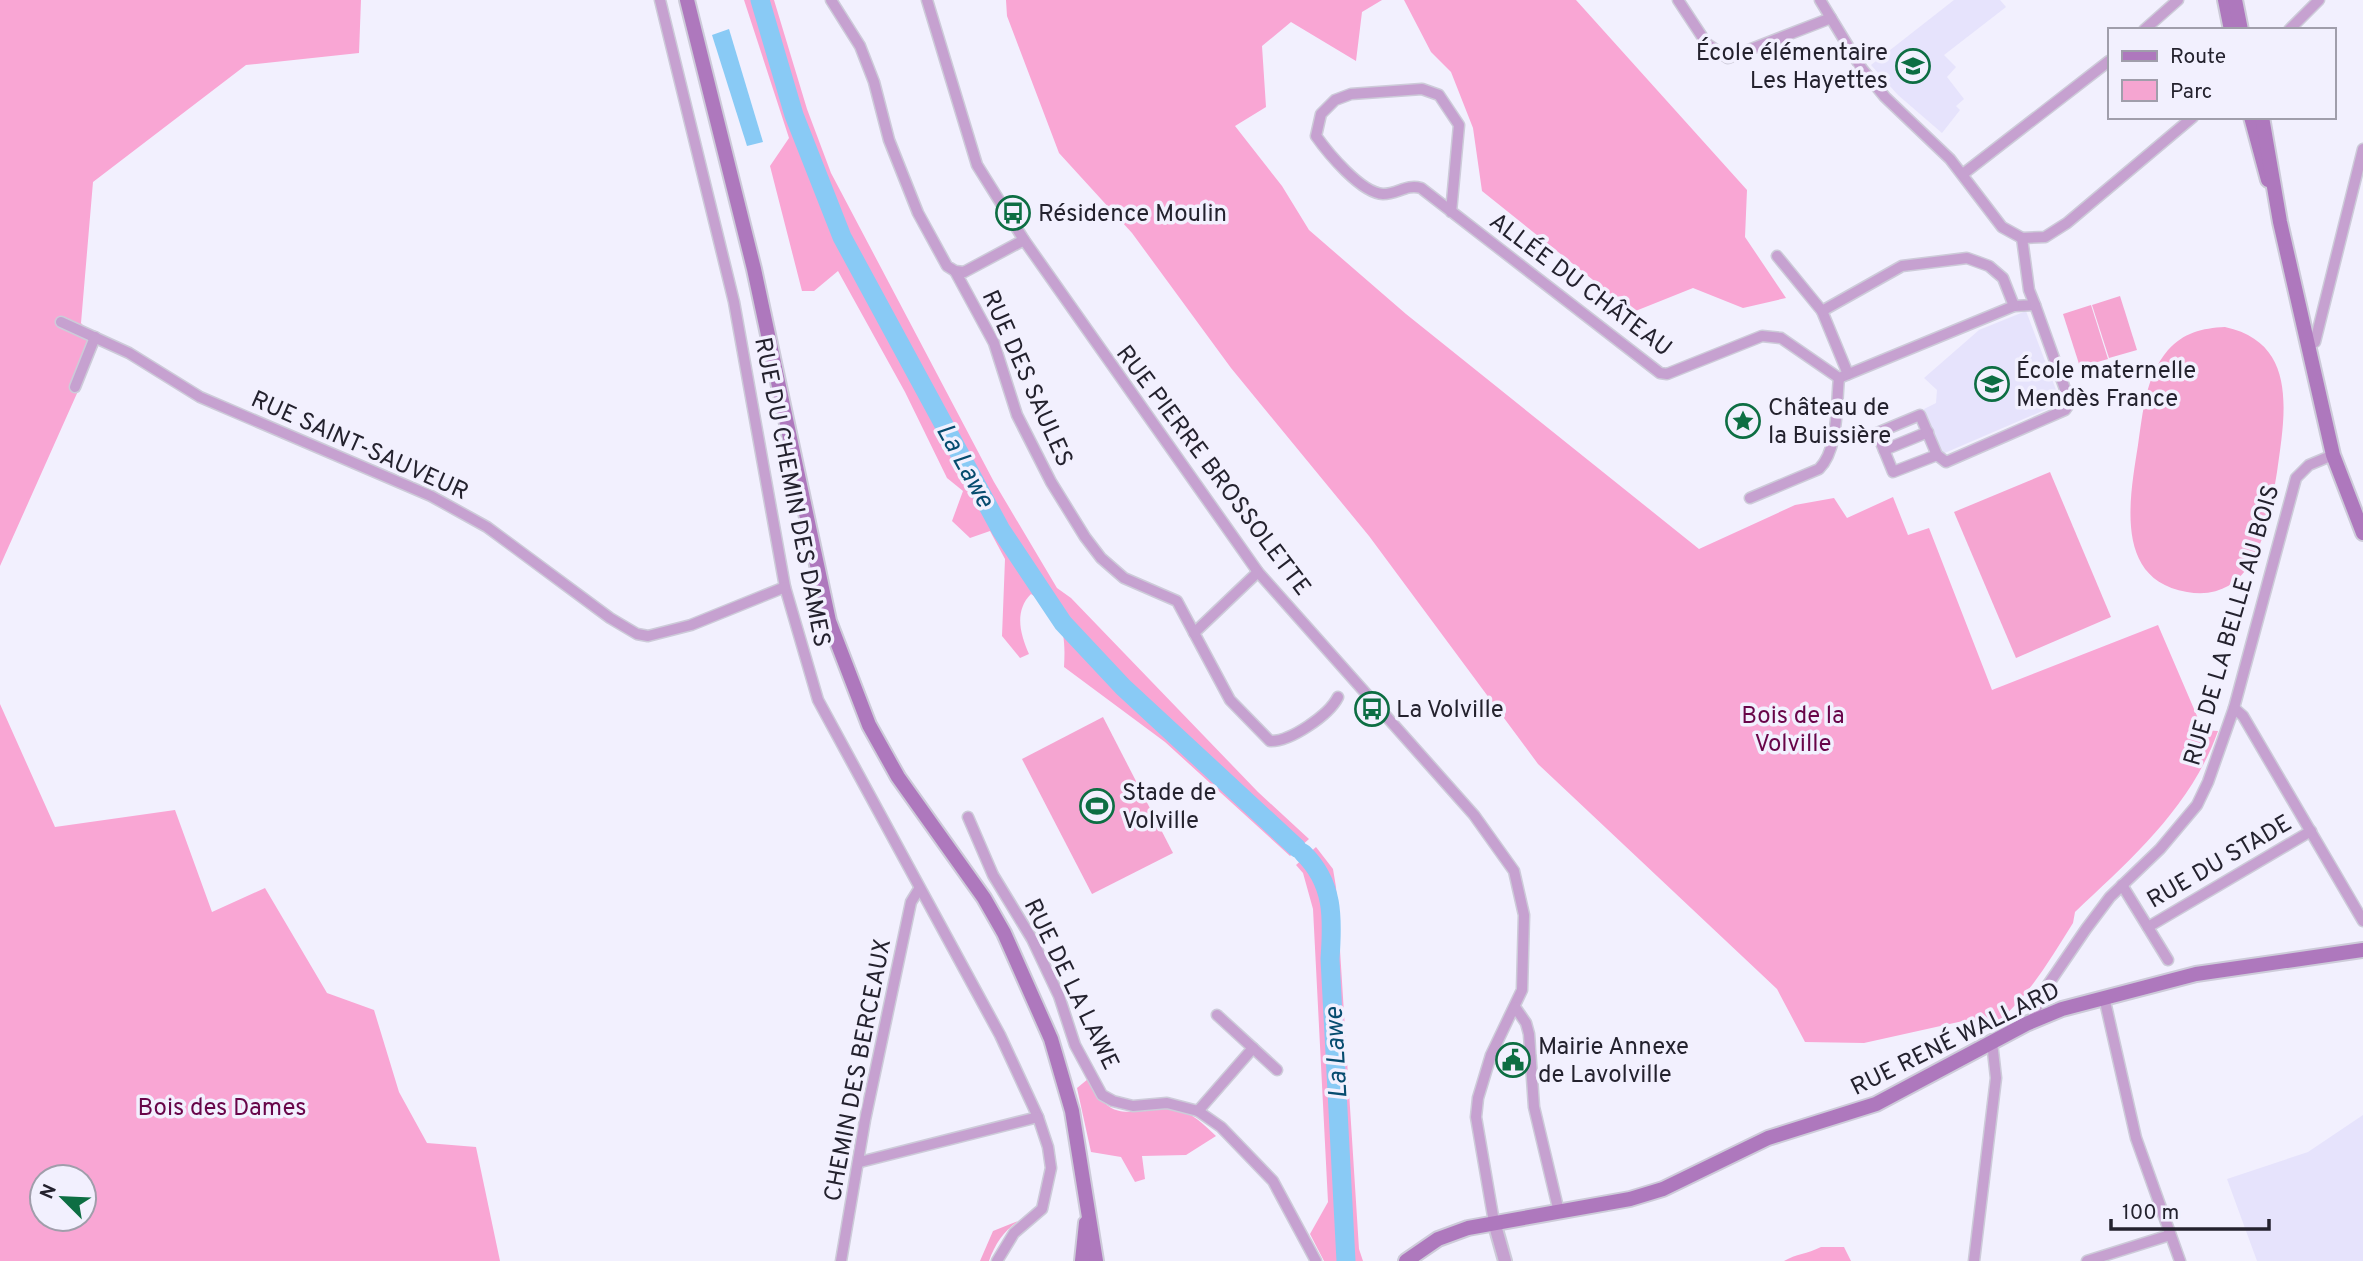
<svg xmlns="http://www.w3.org/2000/svg" width="2363" height="1261" font-family="Overpass,sans-serif">
	<style>
		.built { fill: #e6e3fc }
		.green { fill: #f5a5d1 }
		.forest { fill: #f9a6d4; fill-rule: evenodd }
		.water { fill: #89caf5 }
		.lines { fill: none; stroke-linecap: round; stroke-linejoin: round }
		.river { stroke: #89caf5; stroke-width: 19 }
		.minor-casing { stroke: #cdcbd9; stroke-width: 13 }
		.tertiary-casing { stroke: #cdcbd9; stroke-width: 16 }
		.secondary-casing { stroke: #cdcbd9; stroke-width: 18 }
		.minor { stroke: #c6a1d0; stroke-width: 10 }
		.tertiary { stroke: #c6a1d0; stroke-width: 12 }
		.secondary { stroke: #ae78bd; stroke-width: 14 }
		.labels { text-anchor: middle; stroke-width: 7; stroke-linejoin: round; paint-order: stroke }
		.poi-label { font-size: 24px; fill: #24222e; stroke: #f2f0fe; text-anchor: start }
		.street-label { font-size: 24px; fill: #24222e; stroke: #f2f0fe }
		.park-label { font-size: 24px; fill: #680549; stroke: #f2f0fe }
		.water-label { font-size: 26px; font-style: italic; fill: #064c6f; stroke: #f2f0fe }
	</style>
	<rect width="100%" height="100%" fill="#f2f0fe"/>
	<!-- built -->
	<g class="built">
		<path d="M1954 0H2000L2006 7 1944 55 1956 67 1947 77 1964 99 1956 106 1960 110 1942 133 1898 95 1871 65Z"/>
		<path d="M2026 311 2061 403 1940 455 1924 409 1936 403 1937 390 1924 378 1979 330Z"/>
		<path d="M2363 1115V1261H2257L2227 1179 2308 1152Z"/>
	</g>
	<!-- green -->
	<g class="green">
		<path d="M2120 296 2137 350 2109 358 2092 305Z"/>
		<path d="M2091 305 2108 359 2080 367 2063 314Z"/>
		<path d="M2225 327C2299 343 2285 415 2277 472 2269 521 2257 604 2187 592 2113 580 2130 497 2138 445 2143 413 2145 377 2168 350 2183 333 2202 328 2225 327Z"/>
		<path d="M2050 472 2111 617 2016 658 1954 512Z"/>
		<path d="M1103 717 1173 853 1092 894 1022 759Z"/>
		<path d="M1018 1221C1003 1232 995 1244 989 1261H980L993 1231Z"/>
	</g>
	<!-- forest -->
	<g class="forest">
		<path d="M0 0H361L359 53 246 65 93 182 81 323 99 344 0 566Z"/>
		<path d="M744 0H774L807 109 831 173 994 482 1057 588 1071 598 1258 792 1309 839 1290 856 1165 742 1064 667C1066 632 1063 614 1031 594 1014 611 1020 634 1029 654L1020 658 1002 636 1005 559 990 531 970 538 952 521 963 491 947 478 905 392 838 271 814 291H802L770 166 789 138Z"/>
		<path d="M1006 0H1382L1362 12 1356 61 1291 22 1262 46 1266 107 1235 126 1282 186 1309 230 1406 314 1699 549 1795 505 1834 498 1847 518 1893 497 1908 535 1929 528 1992 690 2158 625 2203 730 2218 731C2191 807 2132 858 2075 912L2073 923C2047 964 2024 1006 1982 1033L1977 1023 1963 1021 1864 1043 1805 1042 1777 989 1538 764 1369 536 1231 368 1132 233 1059 153 1007 16Z"/>
		<path d="M1404 0H1576L1747 190 1745 237 1786 298 1743 308 1693 288 1633 312 1482 191 1473 128 1451 72 1431 52Z"/>
		<path d="M0 704 55 827 175 810 212 912 265 888 327 993 374 1010 399 1092 427 1143 476 1147 500 1261H0ZM42 1177H84V1219H42Z"/>
		<path d="M1316 847 1333 869 1336 887 1359 1249 1363 1261H1324L1310 1234 1328 1202 1313 909 1303 873 1296 865Z"/>
		<path d="M1088 1079C1093 1087 1099 1099 1107 1105 1126 1121 1154 1103 1176 1109 1193 1113 1203 1124 1216 1136L1186 1155 1142 1156 1145 1179 1135 1182 1121 1157 1091 1152 1077 1088Z"/>
		<path d="M1821 1247H1844L1851 1261H1784C1796 1254 1807 1254 1821 1247Z"/>
	</g>
	<!-- water -->
	<path class="water" d="M729 29 763 142 747 146 712 35Z"/>
	<g class="lines">
		<!-- river -->
		<g class="river">
			<path d="M760 0 794 115 842 237 1001 530 1063 623 1123 687 1297 848"/>
			<path d="M1303 853C1334 883 1333 918 1330 959L1346 1261"/>
		</g>
		<!-- minor casing -->
		<g class="minor-casing">
			<g id="minor">
				<path d="M660 0 734 302 785 587 818 700 1000 1035 1038 1117 1048 1147 1051 1168 1042 1209 1014 1233 997 1261"/>
				<path d="M831 0 860 46 874 82 889 140 918 213 947 266 955 271 964 272 1024 240"/>
				<path d="M927 0 977 165 1024 240 1258 572 1474 815 1514 871 1524 915 1522 990 1491 1055 1478 1098 1476 1117 1494 1222"/>
				<path d="M1678 0 1707 44 1728 58 1831 18"/>
				<path d="M1820 0 1862 69 1885 97 1950 159 2002 227 2022 238 2045 237 2067 223 2193 117"/>
				<path d="M2144 30 2178 0"/>
				<path d="M2289 30 2319 0"/>
				<path d="M1963 174 2109 61"/>
				<path d="M1451 212 1459 125 1439 95 1422 89 1351 94 1335 100 1321 114 1316 136C1328 153 1361 193 1383 194 1398 194 1406 184 1421 188L1660 373 1667 374 1762 336 1781 338 1839 378 2014 306 2035 305 2029 290 2022 238"/>
				<path d="M1777 256 1822 311 1848 374"/>
				<path d="M955 271 994 343 1017 415 1051 482 1085 537 1101 558 1124 578 1177 601 1230 700 1270 741C1290 742 1329 715 1338 697"/>
				<path d="M1822 311 1902 266 1967 258 1989 266 2003 278 2014 306"/>
				<path d="M61 322 129 353 200 397 431 496 487 527 610 618 637 634 648 636 691 625 785 587"/>
				<path d="M2307 346 2315 342 2363 149"/>
				<path d="M75 387 95 337"/>
				<path d="M1884 450 1928 432"/>
				<path d="M1937 455 1893 472 1877 433 1920 415 1937 455 1946 462 2065 410 2070 403 2035 305"/>
				<path d="M1750 498 1819 469C1839 449 1836 405 1839 378"/>
				<path d="M1194 633 1258 572"/>
				<path d="M2234 708 2243 716 2363 921"/>
				<path d="M968 817 993 875 1032 939 1059 996 1075 1045 1102 1095 1113 1101 1133 1106 1167 1103 1198 1111 1221 1127 1273 1181 1316 1261"/>
				<path d="M2122 885 2168 960"/>
				<path d="M2148 927 2311 831"/>
				<path d="M2104 997 2136 1138 2180 1261"/>
				<path d="M1515 1007 1526 1023 1529 1034 1534 1107 1559 1212"/>
				<path d="M1217 1015 1277 1070"/>
				<path d="M2035 1020V1012L2043 992 2086 929 2110 897 2160 849 2197 805 2208 782 2234 708 2296 478 2309 465 2333 455"/>
				<path d="M1198 1111 1253 1048"/>
				<path d="M860 1162 1038 1117"/>
				<path d="M841 1261 865 1120 911 902 919 889"/>
				<path d="M1974 1261 1996 1078 1992 1042"/>
				<path d="M2087 1261 2170 1235"/>
			</g>
		</g>
		<!-- tertiary casing -->
		<g class="tertiary-casing">
			<path id="tertiary" d="M1494 1222 1505 1261"/>
		</g>
		<!-- secondary casing -->
		<g class="secondary-casing">
			<g id="secondary">
				<path d="M687 0 754 269 829 621 869 725 898 777 984 898 1004 933 1051 1039 1072 1111 1096 1261"/>
				<path d="M2225 0 2231 30"/>
				<path d="M2235 0 2241 30"/>
				<path d="M2251 117 2268 180"/>
				<path d="M2262 117 2280 222 2333 455 2363 533"/>
				<path d="M1082 1261 1086 1223"/>
				<path d="M1406 1261 1438 1239 1468 1228 1630 1199 1663 1189 1768 1138 1876 1104 2026 1024 2062 1009 2196 974 2363 950"/>
			</g>
		</g>
		<!-- minor -->
		<use href="#minor" class="minor"/>
		<!-- tertiary -->
		<use href="#tertiary" class="tertiary"/>
		<!-- secondary -->
		<use href="#secondary" class="secondary"/>
	</g>
	<!-- icons -->
	<defs>
		<g id="school-ring" transform="scale(1.75)"><circle r="9.5" fill="#f2f0fe" stroke="#0d6e43" stroke-width="1.5"/><path d="M0-5L7-2L0 1L-7-2ZM-4 1L0 2.5L4 1V4Q0 6-4 4Z" fill="#0d6e43"/></g>
		<g id="bus-ring" transform="scale(1.75)"><circle r="9.5" fill="#f2f0fe" stroke="#0d6e43" stroke-width="1.5"/><path d="M-5-6H5V4H4V6H2V4H-2V6H-4V4H-5ZM-3.5-4V0h7V-4ZM-3.5 1.2v1.5H-2V1.2ZM2 1.2v1.5H3.5V1.2Z" fill="#0d6e43"/></g>
		<g id="sight-ring" transform="scale(1.75)"><circle r="9.5" fill="#f2f0fe" stroke="#0d6e43" stroke-width="1.5"/><path d="M0-6L1.8-2.2L6-1.7L2.9 1.2L3.7 5.4L0 3.3L-3.7 5.4L-2.9 1.2L-6-1.7L-1.8-2.2Z" fill="#0d6e43"/></g>
		<g id="stadium-ring" transform="scale(1.75)"><circle r="9.5" fill="#f2f0fe" stroke="#0d6e43" stroke-width="1.5"/><path d="M0-5a6.5 5 0 1 0 0 10a6.5 5 0 1 0 0-10ZM-3.5-1.8h7v3.6h-7Z" fill="#0d6e43"/></g>
		<g id="civic-ring" transform="scale(1.75)"><circle r="9.5" fill="#f2f0fe" stroke="#0d6e43" stroke-width="1.5"/><path d="M-.6-6.5H3V-4.5H.6V-3L4-1V1h2V6H-6V1h2V-1L-.6-3ZM-1.2 2.5V6h2.4V2.5Z" fill="#0d6e43"/></g>
	</defs>
	<g fill-rule="evenodd">
		<use href="#school-ring" x="1913" y="66"/>
		<use href="#bus-ring" x="1013" y="213"/>
		<use href="#school-ring" x="1992" y="384"/>
		<use href="#sight-ring" x="1743" y="421"/>
		<use href="#bus-ring" x="1372" y="709"/>
		<use href="#stadium-ring" x="1097" y="806"/>
		<use href="#civic-ring" x="1513" y="1060"/>
	</g>
	<g class="labels">
		<!-- poi labels -->
		<g class="poi-label">
			<text x="1888" y="60" text-anchor="end">École élémentaire<tspan x="1888" dy="28">Les Hayettes</tspan></text>
			<text x="1038" y="221">Résidence Moulin</text>
			<text x="2016" y="378">École maternelle<tspan x="2016" dy="28">Mendès France</tspan></text>
			<text x="1768" y="415">Château de<tspan x="1768" dy="28">la Buissière</tspan></text>
			<text x="1396" y="717">La Volville</text>
			<text x="1122" y="800">Stade de<tspan x="1122" dy="28">Volville</tspan></text>
			<text x="1538" y="1054">Mairie Annexe<tspan x="1538" dy="28">de Lavolville</tspan></text>
		</g>
		<!-- street labels -->
		<g class="street-label">
			<text transform="translate(1581 284) rotate(37)" y="8">ALLÉE DU CHÂTEAU</text>
			<text transform="translate(1028 378) rotate(66)" y="8">RUE DES SAULES</text>
			<text transform="translate(360 445) rotate(24)" y="8">RUE SAINT-SAUVEUR</text>
			<text transform="translate(1214 470) rotate(53)" y="8">RUE PIERRE BROSSOLETTE</text>
			<text transform="translate(793 492) rotate(79)" y="8">RUE DU CHEMIN DES DAMES</text>
			<text transform="translate(2231 625) rotate(-74)" y="8">RUE DE LA BELLE AU BOIS</text>
			<text transform="translate(2219 861) rotate(-30)" y="8">RUE DU STADE</text>
			<text transform="translate(1072 984) rotate(64)" y="8">RUE DE LA LAWE</text>
			<text transform="translate(1955 1038) rotate(-26)" y="8">RUE RENÉ WALLARD</text>
			<text transform="translate(857 1070) rotate(-79)" y="8">CHEMIN DES BERCEAUX</text>
		</g>
		<!-- park labels -->
		<g class="park-label">
			<text x="1793" y="723">Bois de la<tspan x="1793" dy="28">Volville</tspan></text>
			<text x="222" y="1115">Bois des Dames</text>
		</g>
		<!-- water labels -->
		<g class="water-label">
			<text transform="translate(966 465) rotate(61)" y="9">La Lawe</text>
			<text transform="translate(1335 1053) rotate(-93)" y="9">La Lawe</text>
		</g>
	</g>
	<!-- legend -->
	<rect x="2108" y="28" width="228" height="91" fill="#f2f0fe" stroke="#a09eab" stroke-width="2"/>
	<rect x="2122" y="51" width="35" height="10" fill="#ae78bd" stroke="#a09eab" stroke-width="2"/>
	<text x="2170" y="63" font-size="21" fill="#24222e">Route</text>
	<rect x="2122" y="80" width="35" height="21" fill="#f5a5d1" stroke="#a09eab" stroke-width="2"/>
	<text x="2170" y="98" font-size="21" fill="#24222e">Parc</text>
	<!-- north arrow -->
	<g transform="translate(63 1198) rotate(294)"><circle r="33" fill="#f2f0fe" stroke="#a09eab" stroke-width="2"/>
	<path d="M0-5L12 26L0 18L-12 26Z" fill="#0d6e43"/>
	<text y="-10" font-size="19" font-weight="bold" text-anchor="middle" fill="#24222e">N</text>
	</g>
	<!-- scale -->
	<path d="M2111 1219v10h158v-10" fill="none" stroke="#24222e" stroke-width="3.5"/>
	<text x="2122" y="1219" font-size="21" fill="#24222e" stroke="#f2f0fe" stroke-width="5" paint-order="stroke">100 m</text>
</svg>
